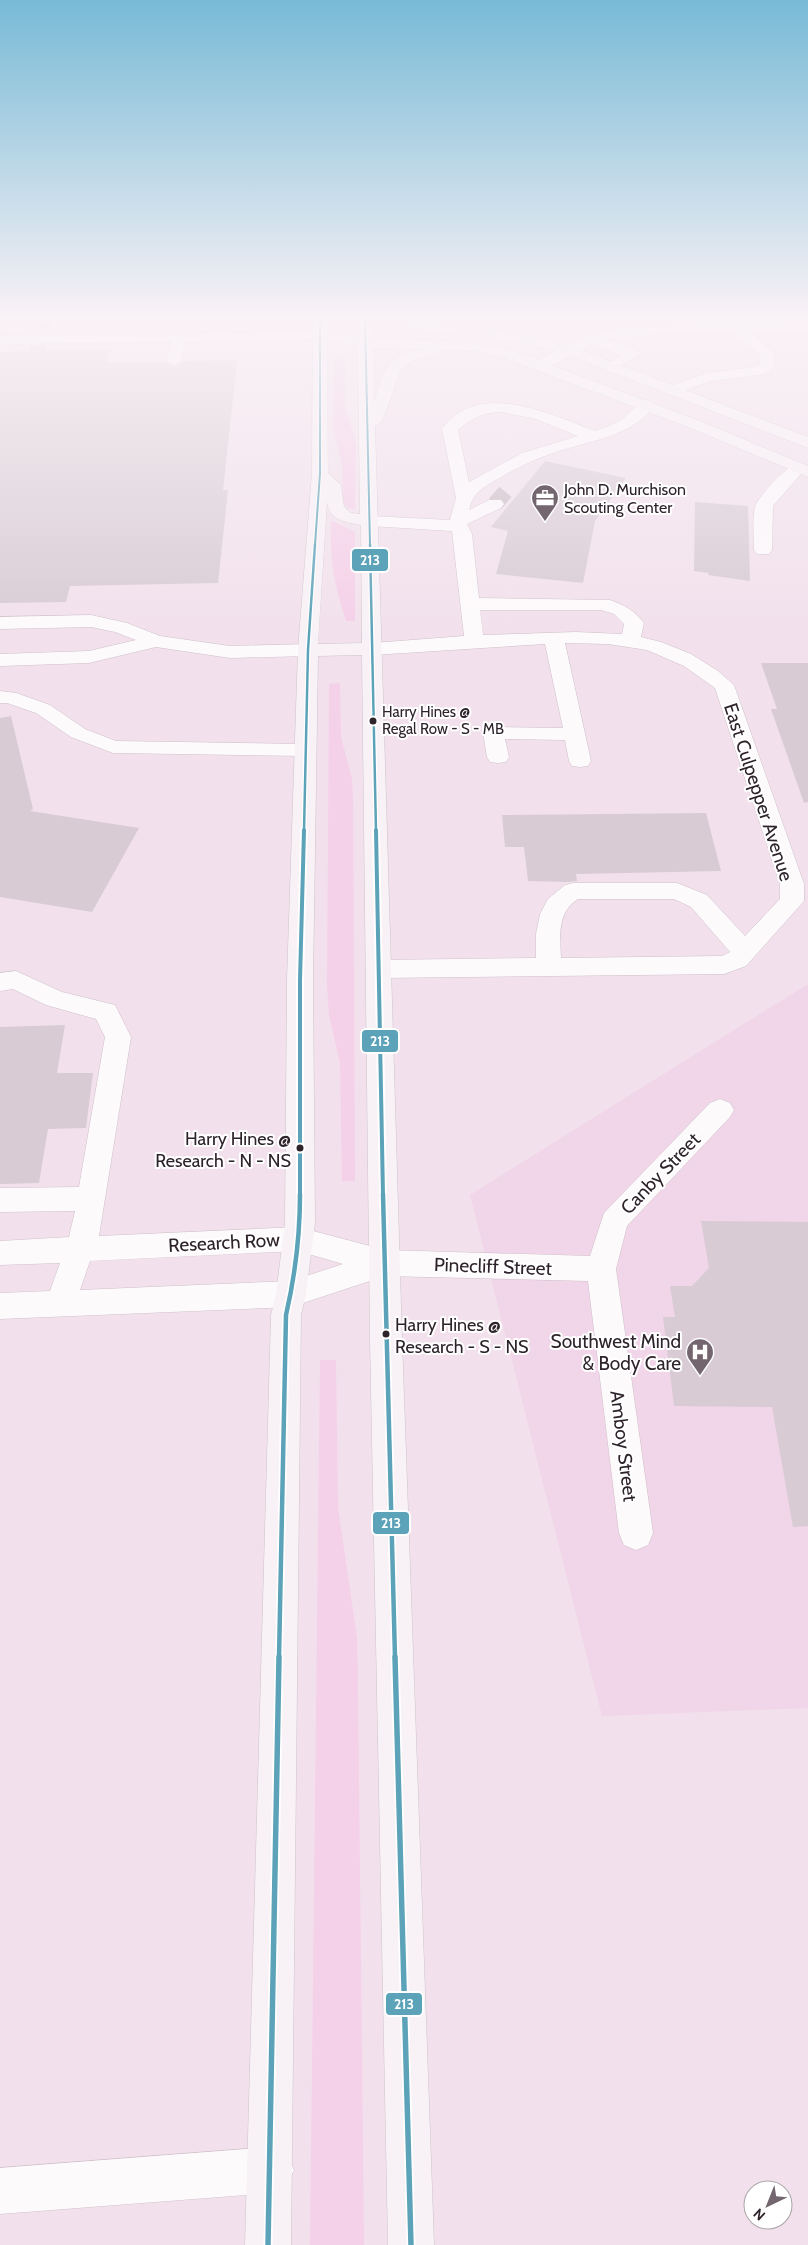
<svg xmlns="http://www.w3.org/2000/svg" width="808" height="2245" font-family="Cabin,sans-serif">
	<style>
		.built { fill: #f1d5e8 }
		.green { fill: #f5d0e9 }
		.building { fill: #d8cbd4 }
		.lines { fill: none; stroke-linecap: round; stroke-linejoin: round }
		.minor-tunnel { stroke: #cbbbc5; stroke-width: 16; stroke-dasharray: 16 8; stroke-linecap: butt }
		.minor-casing { stroke: #cec0c9; stroke-width: 1 }
		.major-casing { stroke: #ccc4c9; stroke-width: 1 }
		.minor { fill: #fdfafc; fill-rule: evenodd }
		.major { fill: #f8f1f6; fill-rule: evenodd }
		.bus-1-far4-casing { stroke: #fff; stroke-width: 4 }
		.bus-1-far3-casing { stroke: #fff; stroke-width: 5 }
		.bus-1-far2-casing { stroke: #fff; stroke-width: 8 }
		.bus-1-far1-casing { stroke: #fff; stroke-width: 8 }
		.bus-1-casing { stroke: #fff; stroke-width: 9 }
		.bus-1-far4 { stroke: #5ca2b8; stroke-width: 2 }
		.bus-1-far3 { stroke: #5ca2b8; stroke-width: 2.5 }
		.bus-1-far2 { stroke: #5ca2b8; stroke-width: 4 }
		.bus-1-far1 { stroke: #5ca2b8; stroke-width: 4.5 }
		.bus-1 { stroke: #5ca2b8; stroke-width: 5.5 }
		.bus-dot { fill: #2e232b; stroke: #fff; stroke-width: 2 }
		.labels { text-anchor: middle; stroke-width: 4; stroke-linejoin: round; paint-order: stroke }
		.far-bus-label { font-size: 15px; fill: #2e232b; stroke: #fff; text-anchor: start }
		.far-poi-label { font-size: 16px; fill: #2e232b; stroke: #fff; text-anchor: start }
		.bus-label { font-size: 18px; fill: #2e232b; stroke: #fff; text-anchor: end }
		.street-label { font-size: 19px; fill: #2e232b; stroke: #fff }
		.poi-label { font-size: 19px; fill: #2e232b; stroke: #fff; text-anchor: end }
		.line-badge { stroke: #fff; stroke-width: 2 }
		.badge-label { font-size: 14px; text-anchor: middle; font-weight: bold; fill: #fff }
	</style>
	<rect width="100%" height="100%" fill="#f2e1ec"/>
	<!-- built -->
	<path class="built" d="M808 984V1708L602 1716 470 1195Z"/>
	<!-- green -->
	<g class="green">
		<path d="M334 358H345V408L354 436 356 447 355 509H348L343 502 342 464 333 429Z"/>
		<path d="M333 521 355 532V621H346C334 584 330 562 331 522Z"/>
		<path d="M340 683 341 737 352 779 353 797 355 1181H342L340 1063 329 1015 327 986 329 684Z"/>
		<path d="M320 1360H336L338 1507 357 1638 358 1685 364 2245H310Z"/>
	</g>
	<!-- building -->
	<g class="building">
		<path d="M39 319H53L49 334H34Z"/>
		<path d="M46 345 45 351 110 350 107 362H165L175 367 183 361 237 360 223 490H228L218 583 70 586 66 602 0 603V352L29 351 31 346Z"/>
		<path d="M545 461 626 478 595 521 583 583 496 574 508 531 491 527Z"/>
		<path d="M695 502 748 506 750 581 708 575 709 573 694 571Z"/>
		<path d="M761 663H808V802L804 803 771 709H777Z"/>
		<path d="M11 716 33 809 30 811 139 828 92 912 0 897V718Z"/>
		<path d="M706 813 721 871 576 874 577 881 567 882 528 881 524 847H505L502 815Z"/>
		<path d="M65 1025 57 1073H93L86 1128 48 1129 39 1183 0 1184V1027Z"/>
		<path d="M701 1221 808 1222V1526L793 1527 772 1407 674 1406 663 1317H675L670 1286H692L709 1268Z"/>
	</g>
	<g class="lines">
		<!-- minor-tunnel -->
		<g class="minor-tunnel">
			<path d="M38 321H53"/>
			<path d="M495 504 507 490"/>
		</g>
		<!-- minor casing -->
		<g class="minor-casing">
			<g id="minor">
				<path d="M808 322V330L750 332 773 352 775 366 764 374 710 381 673 395 668 393 665 390 668 387 707 373 755 367 760 364 759 354 733 332 659 334 609 340 638 351 640 354 611 371 606 370 604 367 621 355 593 344 546 368H536L534 365 536 362C553 353 572 340 591 335 661 319 736 324 808 322Z"/>
				<path d="M320 332 327 336 325 339 185 342 181 361 174 365 167 361 171 342 0 344V336Z"/>
				<path d="M647 400 652 402 655 405C633 436 593 440 559 451 537 458 516 468 496 480 483 487 472 494 469 510L489 500H501L504 504 501 508 467 524 472 534 479 598 610 600C624 605 634 610 644 623L641 637 661 642 691 654 718 671 734 685 804 884V901L746 966 724 974 379 978 370 975 367 969 370 963 379 960 536 958V934L540 914 548 899 565 885 573 883H677L707 895 745 936 780 899V884L715 688 684 666 647 650 608 644 565 643 591 761 588 766 580 767 572 766 569 761 565 740 505 739 509 757 506 762 498 763 490 762 487 757 483 733 486 729 493 727 563 728 545 644 373 655 366 653 363 649 366 645 373 643 464 636 452 531 370 526 364 525 361 521 364 517 370 516 450 520 456 498 442 429C477 379 551 414 595 431 604 428 613 425 621 420 630 414 637 403 647 400ZM500 412 533 418 578 436 522 453 469 482 458 430C472 418 482 413 500 412ZM480 610H601L614 614 624 624 622 634 576 632 483 635ZM578 899H674L691 907 730 952 722 956 561 958C560 936 557 912 578 899Z"/>
				<path d="M798 463 804 464 806 468 773 506 772 550 769 554H757L754 550C754 537 752 520 755 507 758 496 787 466 798 463Z"/>
				<path d="M91 615 127 623 160 636 230 646 308 644 315 646 318 650 315 654 308 656 230 658 156 647 89 663 0 666V654L89 651 136 640 115 632 91 627 0 629V617Z"/>
				<path d="M0 691 16 693 50 705 85 729 116 741 305 744 313 745 316 750 313 755 305 756 113 753 71 737 36 713 7 703H0Z"/>
				<path d="M16 971 62 992 115 1005 131 1037 99 1236 298 1227 385 1250 590 1256 604 1213 710 1103 720 1099 730 1103 734 1110 730 1117 627 1226 616 1269 653 1533 648 1545 636 1550 624 1545 619 1533 588 1281 385 1276 291 1307 0 1319V1293L50 1291 60 1263 0 1265V1241L69 1237 75 1211 0 1212V1188L79 1187 105 1037 96 1019 46 1005 13 989 0 991V973ZM298 1251 343 1264 291 1281 80 1290 90 1261Z"/>
				<path d="M271 2147 287 2154 294 2170 287 2186 271 2193 0 2214V2168Z"/>
			</g>
		</g>
		<!-- major casing -->
		<g class="major-casing">
			<g id="major">
				<path d="M313 319H327V333L358 337V319H372L373 339 475 343 513 351 700 421 808 466V477L688 427 504 358 475 351 439 350 440 352 438 355 418 359 408 363 401 369 382 422 375 426 402 1340 434 2245H388L370 1340 362 655 318 656 313 980 315 1223 306 1294 301 1315 291 2245H245L271 1315 276 1294 285 1223 287 980 298 650 312 473ZM327 341 358 346 360 514 351 513 344 507 341 485 328 473ZM373 348 422 349C387 355 384 372 374 402ZM327 502C329 520 345 522 361 525L362 643 318 644Z"/>
				<path d="M388 319C400 318 455 322 461 330 453 340 403 326 390 322Z"/>
				<path d="M486 329 540 338 573 347 808 437V448L563 353 538 346 481 336 479 333Z"/>
			</g>
		</g>
		<!-- minor -->
		<use href="#minor" class="minor"/>
		<!-- major -->
		<use href="#major" class="major"/>
		<!-- bus-1-far4 casing -->
		<g class="bus-1-far4-casing">
			<g id="bus-1-far4">
				<path d="M365 319 370 545"/>
				<path d="M315 545 320 473V319"/>
			</g>
		</g>
		<!-- bus-1-far3 casing -->
		<g class="bus-1-far3-casing">
			<g id="bus-1-far3">
				<path d="M370 544 376 831"/>
				<path d="M304 831 308 650 315 544"/>
			</g>
		</g>
		<!-- bus-1-far2 casing -->
		<g class="bus-1-far2-casing">
			<g id="bus-1-far2">
				<path d="M376 830 383 1195"/>
				<path d="M300 1195V980L304 830"/>
			</g>
		</g>
		<!-- bus-1-far1 casing -->
		<g class="bus-1-far1-casing">
			<g id="bus-1-far1">
				<path d="M383 1194 395 1658"/>
				<path d="M279 1658 286 1315C295 1276 300 1235 300 1194"/>
			</g>
		</g>
		<!-- bus-1 casing -->
		<g class="bus-1-casing">
			<g id="bus-1">
				<path d="M395 1657 411 2245"/>
				<path d="M268 2245 279 1657"/>
			</g>
		</g>
		<!-- bus-1-far4 -->
		<use href="#bus-1-far4" class="bus-1-far4"/>
		<!-- bus-1-far3 -->
		<use href="#bus-1-far3" class="bus-1-far3"/>
		<!-- bus-1-far2 -->
		<use href="#bus-1-far2" class="bus-1-far2"/>
		<!-- bus-1-far1 -->
		<use href="#bus-1-far1" class="bus-1-far1"/>
		<!-- bus-1 -->
		<use href="#bus-1" class="bus-1"/>
	</g>
	<!-- sky -->
	<linearGradient id="sky" x2="0" y2="1"><stop stop-color="#78bad6"/><stop offset="0.5" stop-color="#f9f2f6"/><stop offset="1" stop-color="#f9f2f6" stop-opacity="0"/></linearGradient>
	<rect width="808" height="633" fill="url(#sky)"/>
	<!-- icons -->
	<defs>
		<g id="office-pin" transform="scale(1.4375)"><path d="M0 17L-7.5 6A9.5 9.5 0 1 1 7.5 6Z" fill="#73666f" stroke="#fff"/><path d="M-6-3h4V-5.5h4V-3h4V5H-6ZM-1-4.5V-3h2v-1.5ZM-6 0V1H6V0Z" fill="#fff"/></g>
		<g id="hospital-pin" transform="scale(1.4375)"><path d="M0 17L-7.5 6A9.5 9.5 0 1 1 7.5 6Z" fill="#73666f" stroke="#fff"/><path d="M-5-5h3v3.5h4V-5h3V5h-3V1.5h-4V5h-3Z" fill="#fff"/></g>
	</defs>
	<g fill-rule="evenodd">
		<use href="#office-pin" x="545" y="498"/>
		<use href="#hospital-pin" x="700" y="1352"/>
	</g>
	<!-- markers -->
	<g class="bus-dot">
		<circle cx="373" cy="721" r="4.5"/>
		<circle cx="300" cy="1148" r="4.5"/>
		<circle cx="386" cy="1334" r="4.5"/>
	</g>
	<g class="labels">
		<!-- far-bus labels -->
		<g class="far-bus-label">
			<text x="382" y="717">Harry Hines @<tspan x="382" dy="17">Regal Row - S - MB</tspan></text>
		</g>
		<!-- far-poi labels -->
		<g class="far-poi-label">
			<text x="564" y="495">John D. Murchison<tspan x="564" dy="18">Scouting Center</tspan></text>
		</g>
		<!-- bus labels -->
		<g class="bus-label">
			<text x="291" y="1145">Harry Hines @<tspan x="291" dy="22">Research - N - NS</tspan></text>
			<text x="395" y="1331" text-anchor="start">Harry Hines @<tspan x="395" dy="22">Research - S - NS</tspan></text>
		</g>
		<!-- street labels -->
		<g class="street-label">
			<text transform="translate(759 792) rotate(72)" y="7">East Culpepper Avenue</text>
			<text transform="translate(660 1173) rotate(-46)" y="7">Canby Street</text>
			<text transform="translate(224 1242) rotate(-3)" y="7">Research Row</text>
			<text transform="translate(493 1266) rotate(2)" y="7">Pinecliff Street</text>
			<text transform="translate(624 1446) rotate(83)" y="7">Amboy Street</text>
		</g>
		<!-- poi labels -->
		<g class="poi-label">
			<text x="681" y="1348">Southwest Mind<tspan x="681" dy="22">&amp; Body Care</tspan></text>
		</g>
	</g>
	<g class="line-badge">
		<rect x="351" y="548" width="38" height="24" rx="5" fill="#5ca2b8"/>
		<rect x="361" y="1029" width="38" height="24" rx="5" fill="#5ca2b8"/>
		<rect x="372" y="1511" width="38" height="24" rx="5" fill="#5ca2b8"/>
		<rect x="385" y="1992" width="38" height="24" rx="5" fill="#5ca2b8"/>
	</g>
	<g class="badge-label">
		<text x="370" y="565">213</text>
		<text x="380" y="1046">213</text>
		<text x="391" y="1528">213</text>
		<text x="404" y="2009">213</text>
	</g>
	<!-- north arrow -->
	<g transform="translate(768 2205) rotate(223)"><circle r="24" fill="#ffffff" stroke="#aba7aa"/>
	<path d="M0-4L9 19L0 12L-9 19Z" fill="#73666f"/>
	<text y="-8" font-size="14" font-weight="bold" text-anchor="middle" fill="#2e232b">N</text>
	</g>
</svg>
